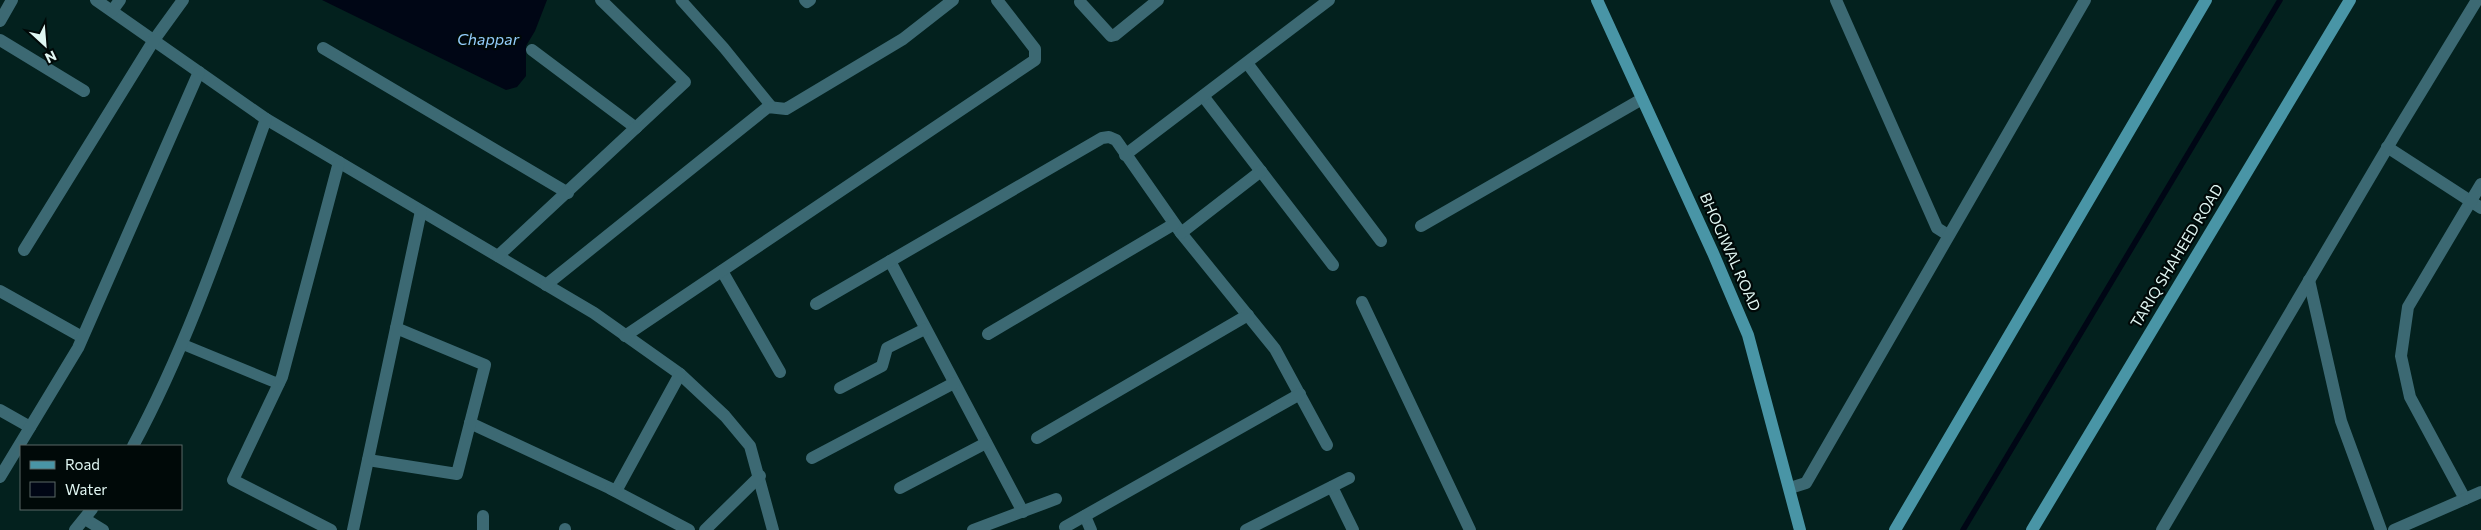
<svg xmlns="http://www.w3.org/2000/svg" width="2481" height="530" font-family="Commissioner,sans-serif">
	<style>
		.water { fill: #000615 }
		.lines { fill: none; stroke-linecap: round; stroke-linejoin: round }
		.stream { stroke: #000615; stroke-width: 5.5 }
		.service { stroke: #3c6973; stroke-width: 11 }
		.minor { stroke: #3c6973; stroke-width: 12 }
		.secondary { stroke: #4995a6; stroke-width: 12 }
		.labels { text-anchor: middle; stroke-width: 4.5; stroke-linejoin: round; paint-order: stroke }
		.street-label { font-size: 15px; fill: #e0f6f2; stroke: #000908 }
		.water-label { font-size: 16px; font-style: italic; fill: #93cdfb; stroke: #000908 }
	</style>
	<rect width="100%" height="100%" fill="#03211e"/>
	<!-- water -->
	<path class="water" d="M322 0H547L535 31 526 46V76L517 87 506 90Z"/>
	<g class="lines">
		<!-- stream -->
		<path class="stream" d="M1963 530 2280 0"/>
		<!-- service -->
		<g class="service">
			<path d="M681 0 724 48 771 106"/>
			<path d="M182 344 279 384"/>
		</g>
		<!-- minor -->
		<g class="minor">
			<path d="M96 0 266 119 594 313 680 374 725 416 750 446 773 530"/>
			<path d="M805 0 807 2 810 0"/>
			<path d="M1836 0 1937 228 1948 235"/>
			<path d="M1080 2 1111 36 1115 35 1158 0"/>
			<path d="M112 11 120 0"/>
			<path d="M0 21 12 0"/>
			<path d="M0 40 84 91"/>
			<path d="M323 48 568 193"/>
			<path d="M532 50 636 128"/>
			<path d="M1247 63 1381 241"/>
			<path d="M1203 96 1333 265"/>
			<path d="M2387 147 2481 208"/>
			<path d="M1125 155 1329 0"/>
			<path d="M1421 226 1642 99"/>
			<path d="M1181 233 1275 349 1327 445"/>
			<path d="M24 250 154 40 183 0"/>
			<path d="M498 256 685 82 601 0"/>
			<path d="M890 261 1023 512"/>
			<path d="M722 271 780 372"/>
			<path d="M2309 280 2341 421 2381 530"/>
			<path d="M546 285 768 107 786 109 903 39 953 0"/>
			<path d="M0 291 82 337"/>
			<path d="M1362 302 1470 530"/>
			<path d="M816 304 1102 138 1109 137 1116 140 1181 233 1261 171"/>
			<path d="M988 334 1174 224"/>
			<path d="M625 336 1035 60V49L997 0"/>
			<path d="M840 388 882 366 887 348 925 329"/>
			<path d="M0 410 30 427"/>
			<path d="M470 423 616 491 680 374"/>
			<path d="M1037 438 1248 315"/>
			<path d="M133 446C189 342 226 230 266 119"/>
			<path d="M812 458 954 383"/>
			<path d="M368 460 457 474 485 365 396 328"/>
			<path d="M0 477 78 348 199 72"/>
			<path d="M1332 487 1353 530"/>
			<path d="M900 488 986 443"/>
			<path d="M1790 488 1806 483 2085 0"/>
			<path d="M611 489 689 530"/>
			<path d="M2465 499 2410 397 2401 356 2408 307 2481 184"/>
			<path d="M1085 516 1091 530"/>
			<path d="M85 519 103 530"/>
			<path d="M1065 527 1300 394"/>
			<path d="M75 530 92 509"/>
			<path d="M331 530 233 480 282 377 339 162"/>
			<path d="M353 530 421 211"/>
			<path d="M483 530V516"/>
			<path d="M565 530V529"/>
			<path d="M705 530 760 476"/>
			<path d="M973 530 1056 499"/>
			<path d="M1246 530 1349 478"/>
			<path d="M2162 530 2396 133 2477 0"/>
			<path d="M2394 530 2481 492"/>
		</g>
		<!-- secondary -->
		<g class="secondary">
			<path d="M1597 0 1713 253 1748 335 1800 530"/>
			<path d="M1895 530 2206 0"/>
			<path d="M2032 530 2350 0"/>
		</g>
	</g>
	<g class="labels">
		<!-- street labels -->
		<g class="street-label">
			<text transform="translate(1730 252) rotate(66)" y="5">BHOGIWAL ROAD</text>
			<text transform="translate(2177 256) rotate(-59)" y="5">TARIQ SHAHEED ROAD</text>
		</g>
		<!-- water labels -->
		<g class="water-label">
			<text x="488" y="45">Chappar</text>
		</g>
	</g>
	<!-- legend -->
	<rect x="20" y="445" width="162" height="65" fill="#000908" stroke="#5a6866"/>
	<rect x="30" y="461" width="25" height="8" fill="#4995a6" stroke="#5a6866"/>
	<text x="65" y="470" font-size="15" fill="#e0f6f2">Road</text>
	<rect x="30" y="482" width="25" height="15" fill="#000615" stroke="#5a6866"/>
	<text x="65" y="495" font-size="15" fill="#e0f6f2">Water</text>
	<!-- north arrow -->
	<g transform="translate(45 45) rotate(154)" stroke="#000908" stroke-width="4" paint-order="stroke">
	<path d="M0-4L9 19L0 12L-9 19Z" fill="#e0f6f2"/>
	<text y="-8" font-size="14" font-weight="bold" text-anchor="middle" fill="#e0f6f2">N</text>
	</g>
</svg>
